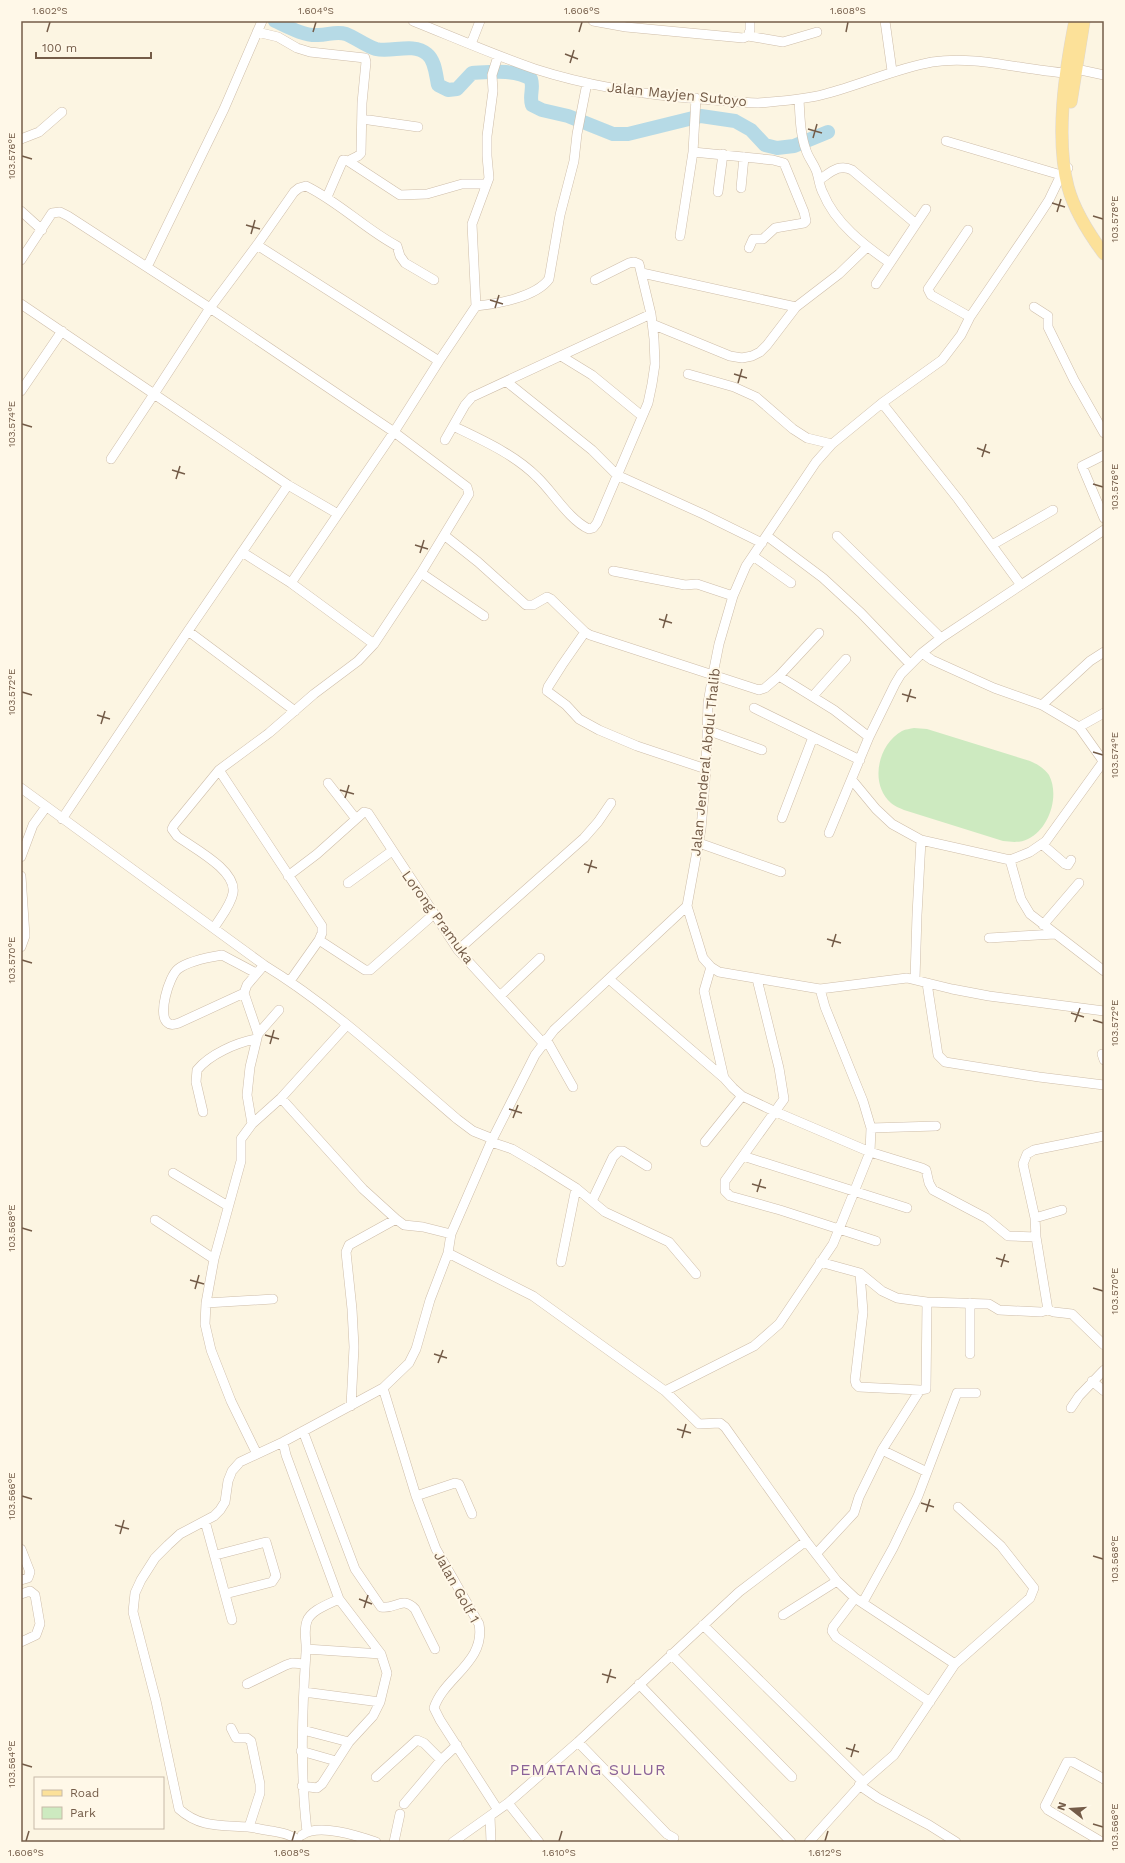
<svg xmlns="http://www.w3.org/2000/svg" width="1125" height="1863" viewBox="0 0 1125 1863" font-family="'Work Sans',sans-serif">
<rect width="100%" height="100%" fill="#fcf5e2"/>
<path fill="#cdeac0" d="M914,728L927,729L1030,761C1037,764 1044,768 1049,775C1060,796 1049,829 1028,839C1020,843 1012,842 1003,841L904,810C900,808 894,806 891,803C869,784 878,744 902,731C906,729 910,729 914,728Z"/>
<g fill="none" stroke-linecap="round" stroke-linejoin="round">
<path stroke="#b6dae6" stroke-width="14" d="M275,21C288,27 304,36 318,35C328,35 336,31 346,34C356,38 366,46 376,49C391,53 413,42 427,54C435,60 436,75 438,85L448,90L457,89L472,73C491,72 514,69 531,79C534,89 529,95 532,105L542,110L568,116L613,134H628L701,116L735,121L751,130L765,145L777,148L794,146L828,132"/>
<defs>
<path id="minor" d="M413,21C453,37 494,55 535,69C588,86 645,95 701,99C720,100 739,103 758,103C780,101 804,100 825,94C861,85 894,69 932,62C976,55 1021,70 1066,73
M593,21L626,27L743,38L748,36L750,30V21
M885,21L892,71
M257,32L278,37L297,48L310,52L365,58L366,62L362,103L361,153L358,156L348,161
M748,36L783,42L817,32
M471,44L480,21
M1076,69L1104,75
M799,99C800,116 800,134 806,150C808,157 813,163 816,170C819,177 819,186 823,193C835,223 864,245 890,263
M362,119L418,127
M21,139L39,132L62,112
M946,141L1061,175
M693,152L773,160L784,163L804,212L806,221L804,223L775,228L763,239H753L749,248
M819,180C830,173 839,163 852,170L916,224
M741,188L744,157
M718,192L723,154
M327,197L343,160L348,161L400,195L427,194L462,184H486
M21,211L42,230
M968,230L928,289L931,295L970,317
M680,236L693,152L696,98
M257,245L439,361
M21,260L52,213L60,212L68,216L210,308L154,394L21,304
M147,267L224,109L262,21
M642,273L796,307
M876,284L926,209
M476,306C497,304 536,297 549,279L560,215L574,161L577,134L587,83
M1034,307L1048,316V327L1074,380L1104,433
M652,324L730,356L742,358L752,356L760,352L767,345L796,307L839,274L867,247
M561,356L592,375L642,416
M688,374L734,387L756,397L793,429L807,438L832,444
M507,382L592,450L617,475L703,514L762,543
M21,391L62,331
M882,403L958,499L1021,585
M453,426C482,440 514,454 537,477C553,492 569,520 589,529L593,528L597,523L648,403L652,384L655,364L654,339L651,314L639,264L634,262L629,263L595,280
M445,440L465,405L472,397L651,314
M1104,455L1082,466L1104,518
M288,485L338,514
M444,535L478,562L526,605H533L547,597L551,599L585,632L590,635L759,690L765,688L779,676L834,710L869,737
M767,536L823,578L861,613L910,664
M837,536L941,638
M992,545L1053,510
M242,552L291,583L374,644
M753,556L791,583
M613,571L685,585L697,584L733,596
M421,573L484,616
M291,583L394,432L439,361L476,306L472,224L489,178L487,156V136L493,91L492,75L498,56
M188,631L295,711
M585,632L562,665L548,687L547,691L566,705L579,719L599,730L637,746L706,769
M779,676L819,633
M813,696L846,659
M1042,705L1090,661L1104,652
M754,708L860,760
M1079,727L1104,713
M707,730L762,750
M219,770L322,926V933L319,940L290,981
M852,780L876,809L892,824L921,840L1010,860L1030,852L1046,841L1103,762L1101,758L1079,727L1042,705L994,688L932,660L922,653L941,638L1104,530
M328,783L356,819
M21,788L264,965C333,1007 395,1066 457,1119L473,1131L493,1139
M782,818L813,737
M62,819L188,631L288,485L154,394L111,459
M829,833L869,737L895,684L901,674L922,653
M699,843L781,872
M1043,845L1065,864L1068,865L1071,860
M21,857L33,825L46,807
M1010,860L1021,899L1030,914L1104,971
M21,876L24,921H21
M288,876L317,854L364,812L368,813L458,950L543,1043
M348,883L392,851
M687,906L703,958L711,967L719,972L820,989L907,978L952,989L989,996L1104,1011
M1043,925L1079,883
M214,928C220,918 231,905 233,893C237,870 193,848 177,836L172,829L174,825L219,770L269,733L314,694L358,661L374,644L421,573L469,494L467,487L394,432L210,308L257,245L294,192L299,188L306,186C339,202 365,229 397,246L400,256L405,263L434,280
M989,938L1055,934
M319,940L365,970H370L434,914
M21,947L25,936L24,921
M458,950L584,838L598,822L611,803
M711,967L704,991L724,1078L733,1088L742,1096L776,1112L870,1152L922,1168L926,1170L929,1183L933,1190L986,1218L1008,1236L1036,1237
M609,979L724,1078
M757,979L779,1068L784,1099L725,1181V1191L730,1196L780,1210L876,1241
M915,979L917,915L921,840
M927,983L938,1055L945,1062L1039,1077L1104,1085
M244,993L179,1023C176,1024 171,1026 168,1023C157,1016 169,976 178,969C188,961 210,957 222,955L256,973
M500,996L540,958
M258,1034L279,1010
M546,1039L573,1087
M1102,1054L1104,1060
M281,1098L363,1189L396,1219L404,1225L423,1227L451,1234
M203,1112L196,1082L197,1070C210,1054 236,1043 256,1039
M252,1124L281,1098L347,1025
M871,1128L936,1126
M1104,1136L1034,1150L1027,1154L1023,1164L1035,1218L1036,1237L1048,1310L1054,1312L1072,1314L1104,1345
M491,1142L512,1149L536,1163L576,1188L605,1212L669,1242L696,1274
M705,1142L742,1096
M743,1156L907,1208
M173,1173L228,1206
M592,1201L613,1157L619,1151H623L647,1166
M1035,1218L1062,1210
M155,1220L214,1259
M448,1253L533,1296L665,1391L699,1424L720,1423L725,1427L806,1541L837,1581L855,1598L955,1664L1030,1598L1034,1588L1001,1546L958,1507
M561,1262L576,1188
M820,1262L860,1273L882,1291L897,1298L927,1302L989,1304L999,1310L1041,1312L1048,1310
M860,1273L863,1312L855,1380L856,1384L859,1387L920,1390L926,1389L927,1302
M206,1303L273,1299
M970,1354V1303
M1092,1381L1104,1391
M383,1388L416,1496L436,1549L479,1624C486,1662 444,1677 434,1708L440,1720L498,1810
M665,1391L754,1346L779,1324L833,1244L854,1192L870,1152L871,1128L863,1101L825,1007L820,989
M351,1406L354,1347L352,1309L346,1252L349,1245L396,1219
M1071,1408L1079,1396L1104,1370
M303,1431L355,1569L381,1607C396,1610 402,1595 415,1609L435,1649
M283,1442L286,1455L339,1599L381,1654L387,1673L380,1702L373,1716L349,1742L322,1784L317,1788L302,1786
M882,1450L927,1472
M257,1454L231,1401L211,1350L205,1324L206,1303L214,1259L241,1161V1139L252,1124L247,1095L250,1067L258,1034L244,993L247,985L264,965
M416,1496L455,1483L459,1484L472,1514
M205,1521L232,1620
M21,1549L30,1572L28,1578L21,1580
M816,1554L854,1513L859,1497L882,1450L920,1390
M216,1555L266,1542L276,1576L272,1582L225,1594
M21,1594L30,1591L35,1595L40,1624L36,1635L21,1642
M855,1598L833,1627L832,1631L836,1637L930,1702
M863,1602L893,1548L918,1496L957,1393H976
M783,1615L837,1581
M703,1625L863,1782
M306,1649L381,1654
M671,1654L792,1777
M247,1684L286,1665L292,1663L305,1664
M639,1684L791,1842
M304,1692L380,1702
M231,1728L236,1738H247L251,1741L260,1784V1793L249,1827
M303,1730L349,1742
M578,1742L667,1834L674,1838
M301,1751L336,1761
M376,1777L417,1740L424,1743L441,1760
M859,1785L878,1798L929,1825L956,1842
M508,1803L539,1842
M404,1804L441,1760L457,1745
M490,1816L491,1842
M307,1832C300,1772 302,1712 306,1652C307,1642 303,1631 307,1621C311,1610 329,1604 339,1599
M302,1835C319,1823 358,1836 376,1842
M298,1840C290,1834 282,1833 272,1831C264,1830 256,1828 248,1827C221,1825 200,1828 179,1809L156,1701L133,1612L135,1593L141,1580L155,1558L168,1545L180,1534L214,1516L220,1510L225,1502L228,1481L232,1471L240,1462L283,1442L383,1388L409,1363L416,1349L430,1300L448,1253L451,1234L491,1142L535,1055L554,1030L687,906L701,829L706,769L708,703L713,674L719,644L733,596L746,566L816,462L832,444L882,403L942,360L961,335L970,317L1036,220L1049,200L1061,175L1068,168
M394,1842L400,1814
M453,1842L508,1803L578,1742L739,1592L806,1541
M809,1842L863,1782L894,1755L955,1664
M1102,1842L1048,1810L1045,1806L1067,1762H1073L1104,1779"/>
<path id="major" d="M1075,21C1065,71 1055,137 1068,187C1074,210 1090,235 1104,254
M1071,102L1084,21"/>
</defs>
<use href="#minor" stroke="#cebda9" stroke-width="10"/>
<use href="#major" stroke="#ded8d3" stroke-width="13"/>
<use href="#minor" stroke="#fff" stroke-width="9"/>
<use href="#major" stroke="#fce199" stroke-width="12"/>
</g>
<path fill="none" stroke="#745c48" stroke-width="1.5" d="M47,32L50,22M313,32L316,22M579,32L582,22M846,32L848,22M565,54L578,59M570,63L574,50M808,129L822,133M813,138L817,124M22,156L32,159M1052,203L1065,207M1057,212L1061,199M1093,216L1103,219M246,225L260,229M251,234L255,220M490,300L503,304M495,308L499,295M734,374L747,378M738,383L742,369M22,424L32,427M977,448L990,453M982,457L986,444M172,470L185,474M176,479L180,466M1093,484L1103,487M415,545L428,549M420,553L424,540M659,619L672,623M663,628L667,614M22,692L32,695M902,694L916,698M907,702L911,689M97,715L110,719M101,724L105,711M1093,752L1103,755M340,790L354,794M345,798L349,785M584,864L597,868M588,873L592,860M827,939L841,943M832,947L836,934M22,960L32,963M1071,1013L1084,1017M1093,1020L1103,1023M1075,1022L1080,1008M265,1035L279,1039M270,1044L274,1030M509,1109L522,1113M513,1118L518,1105M752,1184L766,1188M757,1192L761,1179M22,1228L32,1231M996,1258L1009,1262M1001,1267L1005,1254M190,1280L204,1284M1093,1288L1103,1291M195,1289L199,1275M434,1354L447,1358M438,1363L443,1350M677,1429L691,1433M682,1438L686,1424M22,1496L32,1499M921,1503L934,1507M926,1512L930,1499M115,1525L129,1529M120,1534L124,1520M1093,1556L1103,1559M359,1599L372,1604M364,1608L368,1595M602,1674L616,1678M607,1683L611,1669M846,1748L859,1752M851,1757L855,1744M22,1764L32,1767M1093,1824L1103,1827M26,1841L29,1831M292,1841L295,1831M559,1841L562,1831M825,1841L828,1831"/>
<g text-anchor="middle" dominant-baseline="central" stroke-width="4" stroke-linejoin="round" paint-order="stroke">
<g font-size="14" fill="#745c48" stroke="#fff8e8">
<text transform="translate(677 94) rotate(6)">Jalan Mayjen Sutoyo</text>
<text transform="translate(705 762) rotate(-84)">Jalan Jenderal Abdul Thalib</text>
<text transform="translate(438 917) rotate(54)">Lorong Pramuka</text>
<text transform="translate(457 1587) rotate(61)">Jalan Golf 1</text>
</g>
<g font-size="16" letter-spacing="1" fill="#8b6398" stroke="#fff8e8">
<text x="588" y="1769">PEMATANG SULUR</text>
</g>
</g>
<rect width="1125" height="1863" fill="none" stroke="#fff8e8" stroke-width="44"/>
<rect x="34" y="1777" width="130" height="52" fill="#fff8e8" stroke="#c7baa8"/>
<rect x="42" y="1790" width="20" height="6" fill="#fce199" stroke="#c7baa8"/>
<text x="70" y="1797" font-size="12" fill="#745c48">Road</text>
<rect x="42" y="1807" width="20" height="12" fill="#cdeac0" stroke="#c7baa8"/>
<text x="70" y="1817" font-size="12" fill="#745c48">Park</text>
<g transform="translate(1071 1809) rotate(287)" stroke="#fff8e8" stroke-width="3" paint-order="stroke">
<path d="M0-3L7 15L0 10L-7 15Z" fill="#745c48"/>
<text y="-6" font-size="11" font-weight="bold" text-anchor="middle" fill="#745c48">N</text>
</g>
<path d="M36 52v6h115v-6" fill="none" stroke="#745c48" stroke-width="2"/>
<text x="42" y="52" font-size="12" fill="#745c48" stroke="#fff8e8" stroke-width="3" paint-order="stroke">100 m</text>
<rect x="22" y="22" width="1081" height="1819" fill="none" stroke="#745c48" stroke-width="1.5"/>
<g font-size="10" text-anchor="middle" fill="#745c48">
<text x="50" y="14">1.602°S</text>
<text x="316" y="14">1.604°S</text>
<text x="582" y="14">1.606°S</text>
<text x="848" y="14">1.608°S</text>
<text transform="translate(11 156) rotate(-90)" y="4">103.576°E</text>
<text transform="translate(1114 219) rotate(-90)" y="4">103.578°E</text>
<text transform="translate(11 424) rotate(-90)" y="4">103.574°E</text>
<text transform="translate(1114 487) rotate(-90)" y="4">103.576°E</text>
<text transform="translate(11 692) rotate(-90)" y="4">103.572°E</text>
<text transform="translate(1114 755) rotate(-90)" y="4">103.574°E</text>
<text transform="translate(11 960) rotate(-90)" y="4">103.570°E</text>
<text transform="translate(1114 1023) rotate(-90)" y="4">103.572°E</text>
<text transform="translate(11 1228) rotate(-90)" y="4">103.568°E</text>
<text transform="translate(1114 1291) rotate(-90)" y="4">103.570°E</text>
<text transform="translate(11 1496) rotate(-90)" y="4">103.566°E</text>
<text transform="translate(1114 1559) rotate(-90)" y="4">103.568°E</text>
<text transform="translate(11 1764) rotate(-90)" y="4">103.564°E</text>
<text transform="translate(1114 1827) rotate(-90)" y="4">103.566°E</text>
<text x="26" y="1856">1.606°S</text>
<text x="292" y="1856">1.608°S</text>
<text x="559" y="1856">1.610°S</text>
<text x="825" y="1856">1.612°S</text>
</g>
</svg>
